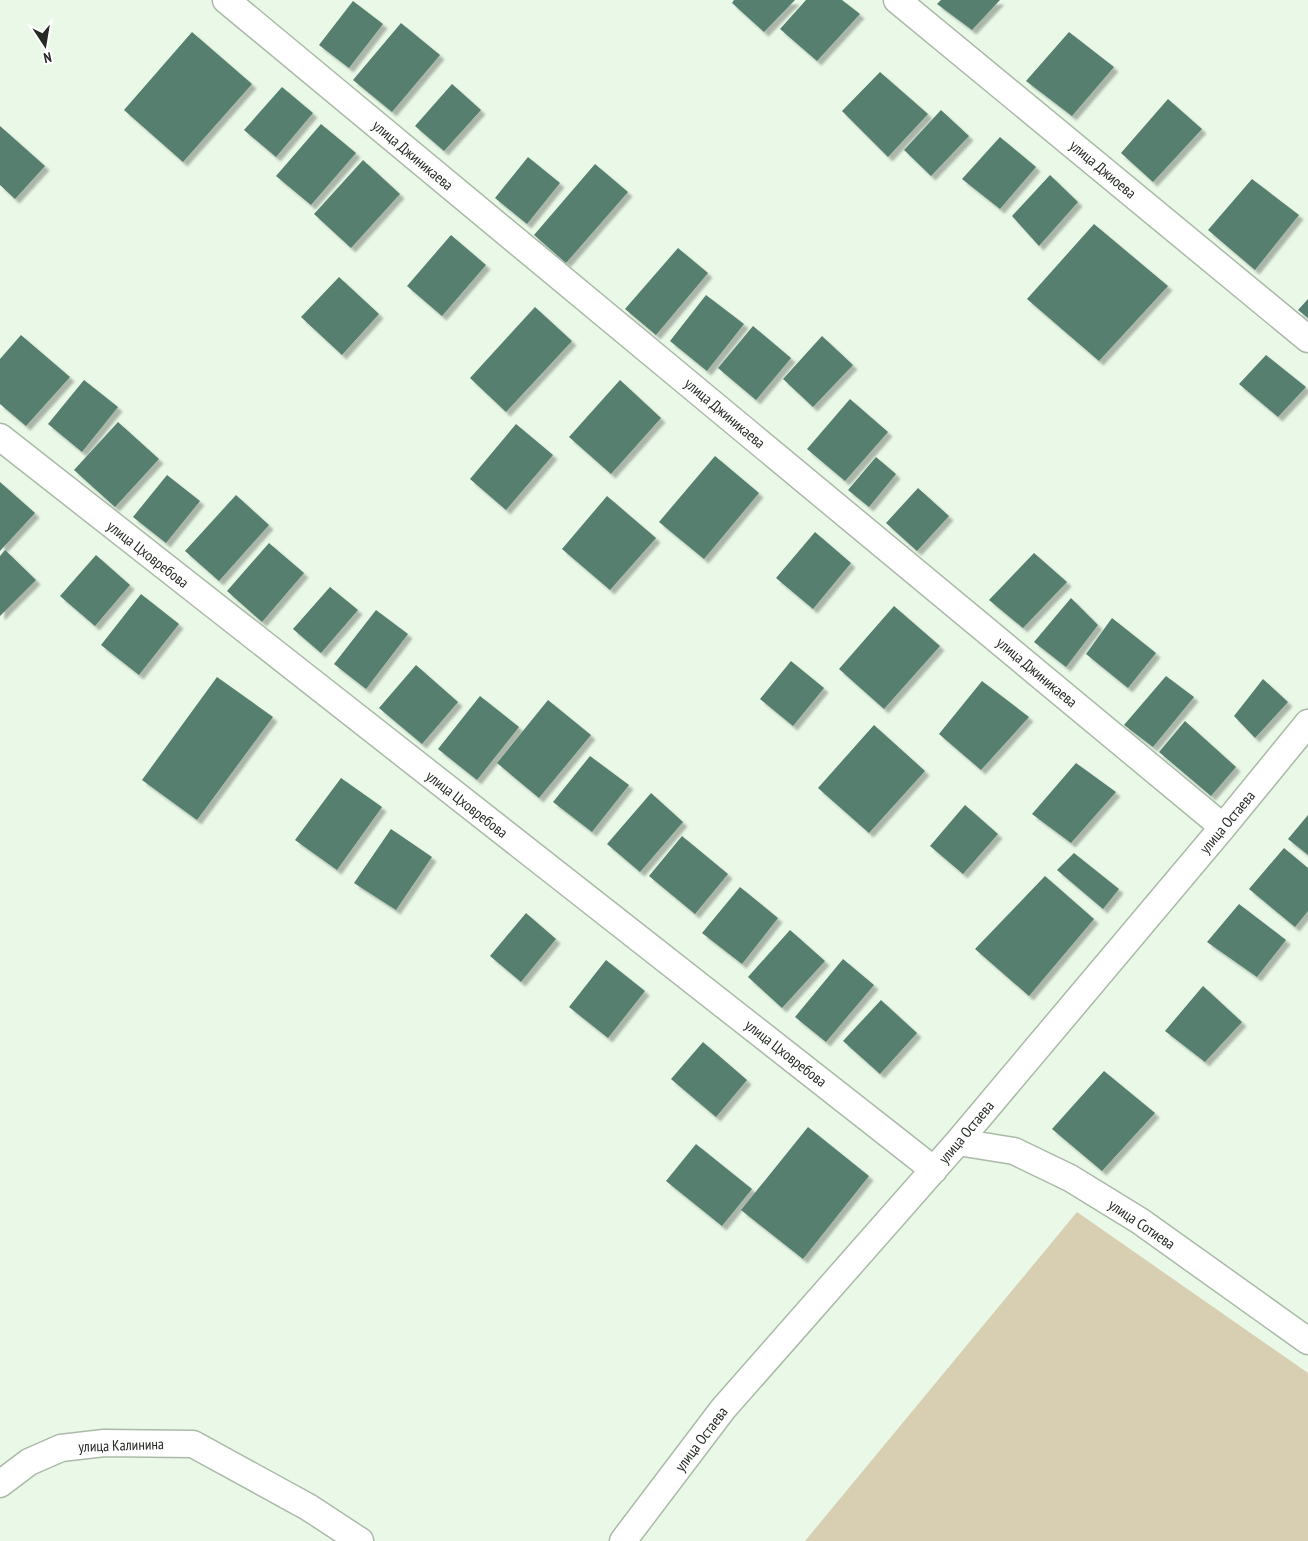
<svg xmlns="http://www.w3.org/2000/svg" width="1308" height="1541" viewBox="0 0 1308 1541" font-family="'PT Sans Narrow',sans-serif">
<defs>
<filter id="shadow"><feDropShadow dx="4.5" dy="4.5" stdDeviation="1" flood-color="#0004"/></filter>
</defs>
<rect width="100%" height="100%" fill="#e9f8e7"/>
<path fill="#d8cfb2" d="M1077,1212L1308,1373V1541H805Z"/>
<path fill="#577f6f" filter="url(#shadow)" d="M734,0H795L764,32L732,3Z
M806,0H842L860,14L817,61L780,29Z
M941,0H1000L972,30L937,4Z
M353,1L383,24L349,68L319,45Z
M401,23L440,55L392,112L353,80Z
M192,32L252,84L183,162L124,110Z
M1069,32L1114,67L1072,116L1026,81Z
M880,72L928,114L888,157L842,111Z
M452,84L481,110L444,151L415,126Z
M282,87L313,113L276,157L244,130Z
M1168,99L1202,129L1153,182L1121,153Z
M941,110L969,136L931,176L904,150Z
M321,124L356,153L311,205L276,176Z
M0,126L45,166L15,199L0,185Z
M1000,137L1036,167L1000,209L962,179Z
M528,157L560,183L527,224L495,198Z
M363,160L400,194L351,248L314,214Z
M595,164L628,192L566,263L534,235Z
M1050,175L1078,202L1039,246L1012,216Z
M1252,179L1299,215L1255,270L1208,230Z
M1094,224L1168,286L1099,361L1027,299Z
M451,235L486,265L442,316L407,286Z
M678,248L708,273L656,335L625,309Z
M339,277L379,314L342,355L301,317Z
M706,295L744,324L707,371L670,341Z
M1308,299V318L1298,310Z
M535,307L572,341L506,412L470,378Z
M753,326L791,358L756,400L718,368Z
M21,335L70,377L26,426L0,404V359Z
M822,336L853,365L813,407L783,379Z
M1266,355L1306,387L1278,417L1239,384Z
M84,380L118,407L82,452L48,424Z
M620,380L661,418L611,474L569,437Z
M850,399L888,432L845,481L807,449Z
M118,422L159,459L115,507L74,470Z
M516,424L553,455L506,510L470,479Z
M715,456L759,493L704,559L659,522Z
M876,457L896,474L869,507L848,490Z
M167,475L200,501L166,543L133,517Z
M0,482L35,513L0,551Z
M918,488L949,516L917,551L886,523Z
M236,495L269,525L219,581L185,551Z
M607,496L656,538L610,590L562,549Z
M815,532L851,563L813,609L776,578Z
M269,543L304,573L262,622L227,591Z
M5,550L36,580L0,616V556Z
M1034,553L1067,582L1023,628L989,600Z
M96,555L130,585L95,626L60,596Z
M330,587L358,610L321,653L293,629Z
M141,594L179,624L139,675L101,645Z
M1071,598L1098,625L1066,667L1034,642Z
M894,606L940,646L884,709L839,669Z
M376,610L408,634L366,689L334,664Z
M1112,618L1156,653L1128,688L1086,654Z
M791,661L824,688L793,726L760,699Z
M416,665L458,702L422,744L379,708Z
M1166,676L1194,697L1153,747L1124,725Z
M217,677L273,717L197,820L142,780Z
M1263,679L1288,702L1255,738L1234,716Z
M982,681L1029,717L981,770L939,734Z
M480,696L519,727L477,780L438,749Z
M548,700L591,735L539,798L497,763Z
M1185,721L1236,767L1211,796L1159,752Z
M874,725L925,771L869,833L818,788Z
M590,756L629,785L592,832L553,802Z
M1076,763L1116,792L1071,843L1032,814Z
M341,778L382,807L337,870L295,840Z
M651,793L683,822L640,872L607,844Z
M965,805L998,834L963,874L930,846Z
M1308,815V855L1288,839Z
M391,829L432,857L396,910L354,883Z
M682,836L728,874L695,914L649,876Z
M1284,848L1308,868V911L1295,927L1249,889Z
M1074,853L1119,889L1103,909L1057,870Z
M1045,876L1094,919L1029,996L975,949Z
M740,887L778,918L742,964L702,933Z
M1239,904L1286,940L1257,977L1207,942Z
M526,913L556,939L521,982L490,956Z
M790,930L825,961L782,1008L748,977Z
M843,959L874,985L826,1042L795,1017Z
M606,960L645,991L608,1038L569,1007Z
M1203,986L1242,1022L1205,1062L1165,1031Z
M881,1000L917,1033L880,1074L843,1041Z
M703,1042L747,1080L716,1117L671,1079Z
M1104,1071L1155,1113L1102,1171L1052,1129Z
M808,1127L869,1176L803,1259L741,1210Z
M696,1144L752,1189L722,1226L666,1181Z"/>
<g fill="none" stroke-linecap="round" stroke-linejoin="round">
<defs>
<path id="minor" d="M226,0L1223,827
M897,0L1308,339
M0,437L934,1170
M958,1142L1014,1151L1070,1178L1140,1221L1308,1341
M0,1484L29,1462L61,1448L104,1443L193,1444L308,1507L360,1541
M623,1541L723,1409L958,1142L1223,827L1308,723"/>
</defs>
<use href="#minor" stroke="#abb9a9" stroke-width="29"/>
<use href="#minor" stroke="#fff" stroke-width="26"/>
</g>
<g text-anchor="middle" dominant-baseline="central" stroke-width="4" stroke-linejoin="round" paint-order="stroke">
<g font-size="15" fill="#252a24" stroke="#fff">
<text transform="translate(413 155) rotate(40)">улица Джиникаева</text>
<text transform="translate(1103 169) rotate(40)">улица Джиоева</text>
<text transform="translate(725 413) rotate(40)">улица Джиникаева</text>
<text transform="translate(148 554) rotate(38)">улица Цховребова</text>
<text transform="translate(1037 672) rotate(40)">улица Джиникаева</text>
<text transform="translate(467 804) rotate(38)">улица Цховребова</text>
<text transform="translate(1227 822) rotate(-50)">улица Остаева</text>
<text transform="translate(786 1053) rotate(38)">улица Цховребова</text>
<text transform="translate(966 1132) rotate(-50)">улица Остаева</text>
<text transform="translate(1142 1224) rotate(34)">улица Сотиева</text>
<text transform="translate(701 1439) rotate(-53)">улица Остаева</text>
<text transform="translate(121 1445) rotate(-2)">улица Калинина</text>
</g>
</g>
<g transform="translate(45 45) rotate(168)" stroke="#ffffff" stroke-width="4" paint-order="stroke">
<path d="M0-4L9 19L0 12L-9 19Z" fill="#252a24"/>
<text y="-8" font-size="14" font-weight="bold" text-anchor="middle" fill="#252a24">N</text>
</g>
</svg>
